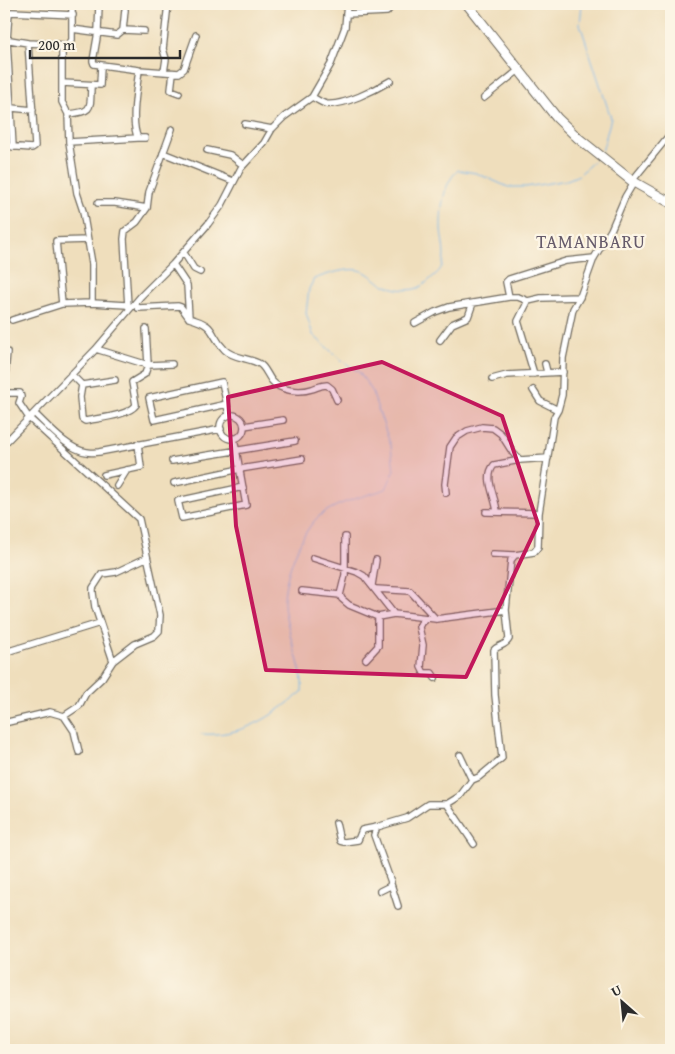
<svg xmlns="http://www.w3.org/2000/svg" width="675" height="1054" viewBox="0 0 675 1054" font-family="'Gentium Book Plus',serif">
<rect width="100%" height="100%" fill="#fcf5e5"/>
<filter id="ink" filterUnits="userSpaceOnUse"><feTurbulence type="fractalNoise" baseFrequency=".02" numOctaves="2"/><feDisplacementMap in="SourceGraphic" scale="10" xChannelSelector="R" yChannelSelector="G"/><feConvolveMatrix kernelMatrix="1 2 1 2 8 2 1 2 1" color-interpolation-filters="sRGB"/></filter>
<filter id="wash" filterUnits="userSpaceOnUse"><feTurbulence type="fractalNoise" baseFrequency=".0096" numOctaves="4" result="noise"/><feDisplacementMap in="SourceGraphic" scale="20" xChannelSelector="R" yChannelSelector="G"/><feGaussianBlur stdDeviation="1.12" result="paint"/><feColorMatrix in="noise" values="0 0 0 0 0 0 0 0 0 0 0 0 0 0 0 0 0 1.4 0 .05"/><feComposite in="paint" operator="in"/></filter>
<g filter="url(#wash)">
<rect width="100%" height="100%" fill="#efdebc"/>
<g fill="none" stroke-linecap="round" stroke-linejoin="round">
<path stroke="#7bb8ed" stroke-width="1" d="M582,4L580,24L611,118L602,152
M201,734C243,737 271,717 302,692C304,670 293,651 289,629C287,621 284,612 284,603C283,579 302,527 322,514C341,501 365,496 386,489L394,471L391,446L371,389L359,372L341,360L313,335L306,313L309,289L314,279C325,275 350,266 362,271C369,273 375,280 381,283C392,289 407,292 418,288C425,285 431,278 436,274C450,263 441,241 441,227C441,207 443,184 458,170L476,173L508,187H526L567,180L579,175L597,158"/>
</g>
</g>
<g filter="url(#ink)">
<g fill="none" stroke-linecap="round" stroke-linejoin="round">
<defs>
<path id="minor" d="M99,4L98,32L93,61L94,64L139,70L179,73L184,69L196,35
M346,14L387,12L392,5L398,4
M72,29L117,35L123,30L144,31
M123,30L125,10
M4,39L28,43L68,45L72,40V4
M62,45V102L68,114L69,142L138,138
M139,70C137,88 130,123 138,138H145
M164,72L166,59L163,49L168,4
M173,73L171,90L179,93
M62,83L100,85L101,66
M312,97C316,99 322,103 326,104C344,106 375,90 390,81
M484,98L520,69
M12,108L33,110
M68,114C94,112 90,108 91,85
M245,124L272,129
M69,142L77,193L83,211L92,264V303
M4,146L32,148L35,146L28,43
M13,147L7,40L9,13L12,12L73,15
M207,150L230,155L243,165
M163,153L233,181
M632,181L671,133
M98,203H115L147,208L149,192L172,129
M184,253L194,269L200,272
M173,264L187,285L189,318
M509,297L506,282L509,279L566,261L594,258
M528,301L518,321L534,374
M62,304L56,241L88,240
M135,304L138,308L178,306L181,307L189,318C218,326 208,333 225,350C233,358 248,358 258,363C265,366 267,375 272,381C280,391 300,393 312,389C318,387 321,385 327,385L332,389L337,400
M128,306L124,239L125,231L137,222L147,208
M12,320L62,304L92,303L127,305
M415,323L435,312L449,307L509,297H518L528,301L541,298L580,297
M440,340L452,324L468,317L473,303
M96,349L148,365L172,364
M545,364L547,372
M71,374L82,385L80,397L82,419L85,421C98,418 128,416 136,405L132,382L145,374L148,365L146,329
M492,379L507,375L563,372
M82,385L115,380
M4,387L7,352
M4,389L7,393H20L21,397L19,403L29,418L139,519L160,615L159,631L154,636L135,644L113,661L102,678L86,693L79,706L64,716L50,712L4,723
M533,390L540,401L558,410
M227,404L154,420L149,398L222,382L229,415
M34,413C47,425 68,450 87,452C91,453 96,452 99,452L221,429
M220 427a12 12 0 1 1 24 0a12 12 0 1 1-24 0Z
M244,426L283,420
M234,438L246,505L182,518L178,501L243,487
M4,444L96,349L141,296L173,264L208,224L222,205L241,168L264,143L272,129L284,117L312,97L331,64L345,27L347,4
M172,461L295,441
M104,475L141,467L138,444
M174,483L240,469L302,459
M117,486L127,470
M446,493L445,484L450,447L456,438L467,431L482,427L493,428L501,434L513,453L520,460
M486,512L539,513
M497,512C496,497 483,478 494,465L520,460L548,458
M345,537V575L340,595L342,599L349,605L378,617L394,614L436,619L506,610
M493,554L515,555
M313,558L357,572L364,576L394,614
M372,585L376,560
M376,589L410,591L436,619
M302,591L340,595
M427,618L421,623L419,627L423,645L421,667L424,673H432L435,678
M9,651L100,623
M366,659L378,646V617
M113,661L95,607L93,593V588L102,574L116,572L146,558
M64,716L74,731L79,752
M460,755L472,780
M447,804L474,844
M336,823L340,841L344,842L358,840L362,830L377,827
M391,884L398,906
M380,891L390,886L391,882L374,835L377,827L407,818L428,804H447L460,796L472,780L479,777L502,758L495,695L494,650C498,645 506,646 509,639L506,610L511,560L515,555L534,552L538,547L539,513L554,417L558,410L562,395L563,358L573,309L580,297L594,258L611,230L625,197L634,182"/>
<path id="trunk" d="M467,4L557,118L578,138L632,181L671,203"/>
</defs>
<use href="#minor" stroke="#706a5e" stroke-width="8"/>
<use href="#trunk" stroke="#706a5e" stroke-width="11"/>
<use href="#minor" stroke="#fff" stroke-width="5.5"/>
<use href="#trunk" stroke="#fff" stroke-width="9"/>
</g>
</g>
<path fill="#c2185b" fill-opacity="0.2" stroke="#c2185b" stroke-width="4" stroke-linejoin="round" d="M382,362L502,416L538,524L466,677L266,670L236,526L228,397Z"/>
<g text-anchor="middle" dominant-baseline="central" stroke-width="4.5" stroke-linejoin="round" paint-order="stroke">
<g font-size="18" letter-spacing="1" fill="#655a6a" stroke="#fcf5e5">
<text x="591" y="241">TAMANBARU</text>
</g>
</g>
<rect width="675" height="1054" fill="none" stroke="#fcf5e5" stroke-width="20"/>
<g transform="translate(622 1002) rotate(333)" stroke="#fcf5e5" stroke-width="4" paint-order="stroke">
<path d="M0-4L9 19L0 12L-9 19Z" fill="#2b2b2b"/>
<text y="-8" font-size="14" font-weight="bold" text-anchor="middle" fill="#2b2b2b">U</text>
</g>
<path d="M30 50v8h150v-8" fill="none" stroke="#2b2b2b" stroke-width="2.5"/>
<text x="38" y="50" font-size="15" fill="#2b2b2b" stroke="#fcf5e5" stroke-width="4" paint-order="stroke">200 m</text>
</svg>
